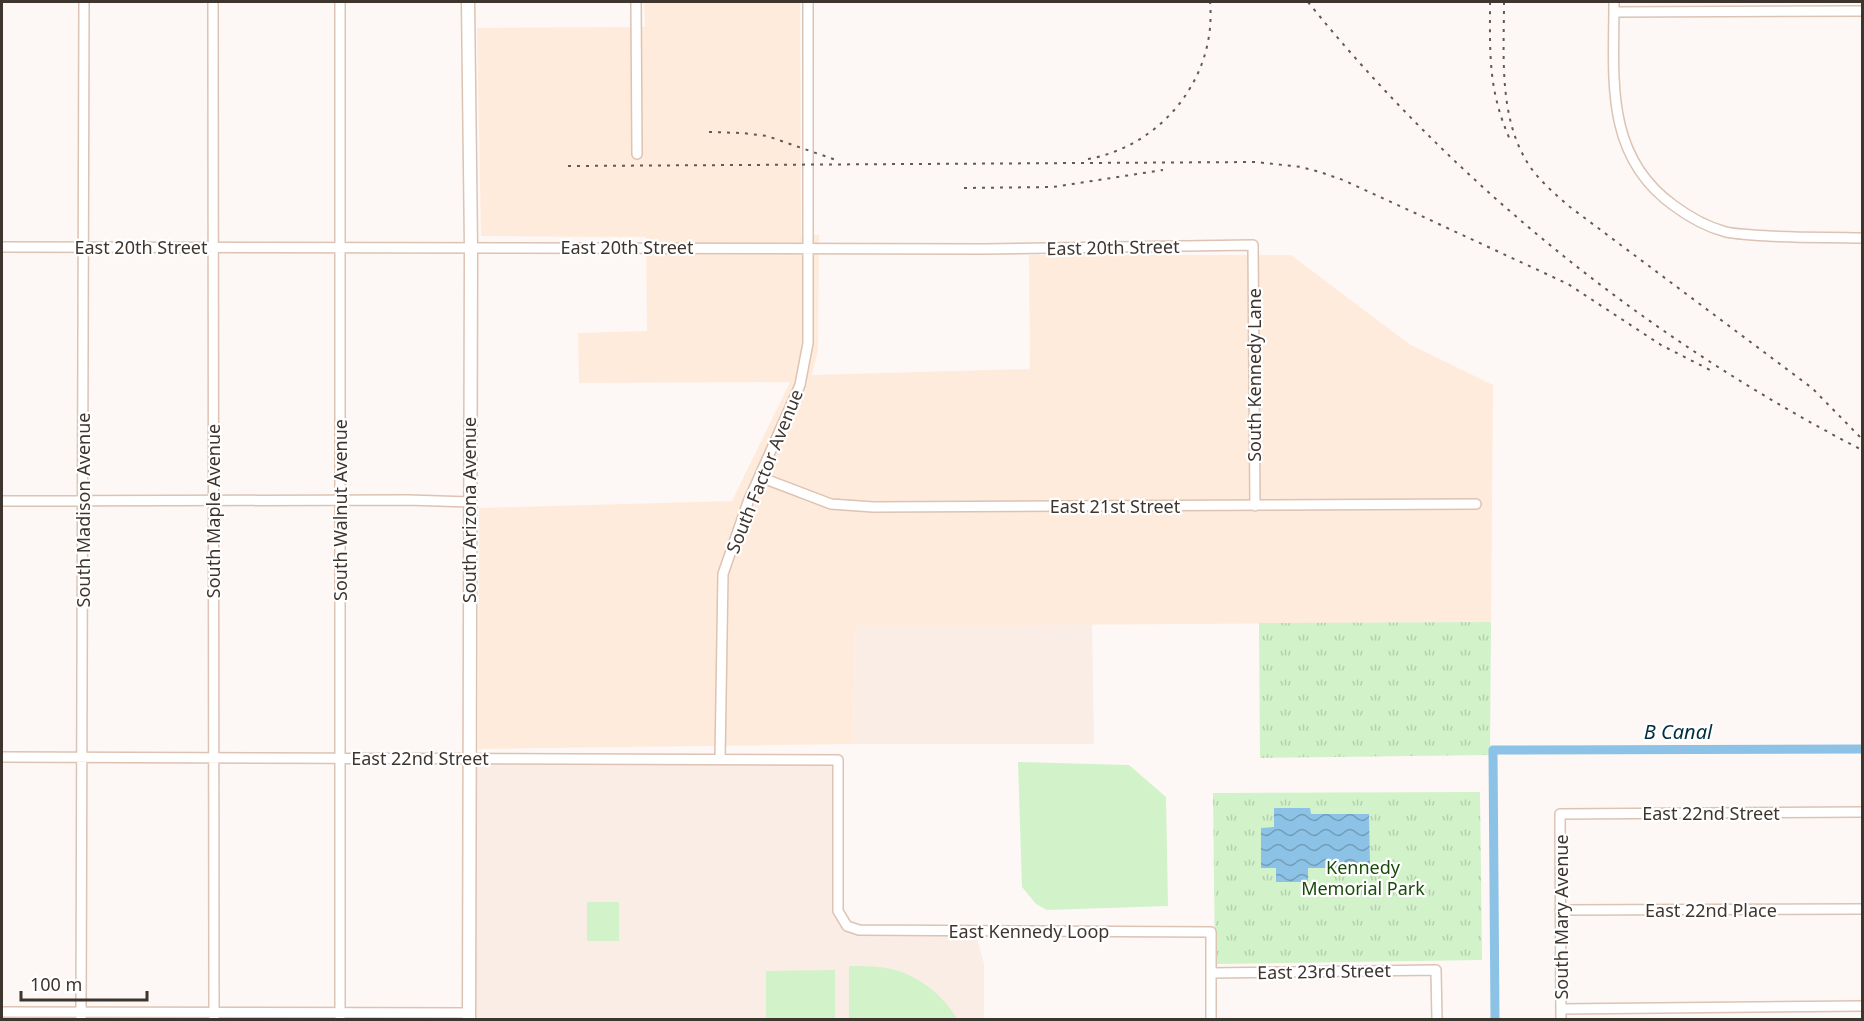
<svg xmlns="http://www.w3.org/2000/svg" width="1864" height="1021" viewBox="0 0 1864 1021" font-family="'Noto Sans',sans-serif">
<defs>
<pattern id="park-tufts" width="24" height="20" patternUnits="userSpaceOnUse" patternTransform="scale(1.5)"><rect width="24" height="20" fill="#d2f2ca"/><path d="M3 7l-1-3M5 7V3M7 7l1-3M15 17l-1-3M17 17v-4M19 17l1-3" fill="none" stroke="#b5d0ae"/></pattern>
<pattern id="water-waves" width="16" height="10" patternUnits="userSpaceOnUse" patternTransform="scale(1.5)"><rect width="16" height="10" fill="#8bc2e5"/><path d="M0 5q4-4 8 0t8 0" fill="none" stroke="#739eba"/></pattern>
</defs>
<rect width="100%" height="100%" fill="#fdf8f5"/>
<path fill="#faede5" d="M1092,624L1094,744H853L855,626Z
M468,758L838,760L839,911L847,926L975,931L984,964V1019H469Z"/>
<path fill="#ffebdc" d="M644,2H800L801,235H819L818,350L812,375L1030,369L1029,255H1291L1409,344L1493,385L1491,622L855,626L853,744L478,749L479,508L732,501L790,382L579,383L578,333L647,331L646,237L481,236L477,28L645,27Z"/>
<path fill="#d2f2ca" d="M1018,762L1129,765L1166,797L1168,906L1047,910L1036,904L1022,887Z
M587,902H619V941H587Z
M849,966C861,966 874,966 886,968C914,972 944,995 957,1019H849Z
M835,970V1019H766V971Z"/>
<path fill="url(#park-tufts)" d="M1491,622L1490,755L1260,758L1259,623Z
M1480,792L1482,960L1215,964L1213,793Z"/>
<path fill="url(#water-waves)" d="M1274,808H1310L1311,814H1369L1370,868H1308V882H1276V868H1261V828L1274,827Z"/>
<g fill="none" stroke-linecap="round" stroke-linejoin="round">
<path stroke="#8bc2e5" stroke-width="9" d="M1495,1020L1493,750L1862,749"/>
<defs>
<path id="minor" d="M213,2L214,1020
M636,2L637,154
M1614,2C1614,78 1604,155 1673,205C1689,217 1707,227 1726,232C1734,234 1744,234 1753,235C1789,238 1826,237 1862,238
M1614,12L1862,11
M2,247L984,249L1253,245L1255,506
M760,477L831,504L873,507L1476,504
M2,501L408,500L470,502
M2,757L838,760V911L847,926L859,930L1211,932V1020
M720,759L723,574L748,502L800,385L808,343V2
M1560,910L1862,909
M1211,973L1436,970L1437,1020
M1561,1009L1862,1006
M2,1012L469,1013
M81,1020L84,2
M340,1020V2
M1561,1020L1560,814L1862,812"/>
<path id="tertiary" d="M468,2L471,248L469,1020"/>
</defs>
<use href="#minor" stroke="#dcc3b3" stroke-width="12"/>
<use href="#tertiary" stroke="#dcc3b3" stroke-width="15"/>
<use href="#minor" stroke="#fff" stroke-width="9"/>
<use href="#tertiary" stroke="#fff" stroke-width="12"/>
<path stroke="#625953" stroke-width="2" stroke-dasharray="3 6" stroke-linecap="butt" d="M1308,2C1458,188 1651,341 1862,450
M1490,2C1490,56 1488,91 1511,142
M1504,2C1504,56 1498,121 1531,168C1542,183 1556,195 1570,207L1812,388L1862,439
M709,132L742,133L767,136L839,161
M1088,159C1162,146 1217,77 1210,2
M568,166L1256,162L1301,167L1320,172L1343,180L1415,213L1568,284L1661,345L1710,370
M964,188L1053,187L1163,170"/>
</g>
<g text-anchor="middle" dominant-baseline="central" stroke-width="4.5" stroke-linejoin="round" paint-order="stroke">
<g font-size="18" fill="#3f352f" stroke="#fff">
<text x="141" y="247">East 20th Street</text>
<text x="627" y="247">East 20th Street</text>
<text transform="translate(1113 247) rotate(-1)">East 20th Street</text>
<text transform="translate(1254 375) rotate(-90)">South Kennedy Lane</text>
<text transform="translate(764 471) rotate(-68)">South Factor Avenue</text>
<text x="1115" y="506">East 21st Street</text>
<text transform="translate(83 510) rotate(-90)">South Madison Avenue</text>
<text transform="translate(340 510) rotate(-90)">South Walnut Avenue</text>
<text transform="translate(469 510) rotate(-90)">South Arizona Avenue</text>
<text transform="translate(213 511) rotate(-90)">South Maple Avenue</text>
<text x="420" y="758">East 22nd Street</text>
<text x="1711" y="813">East 22nd Street</text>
<text x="1711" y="910">East 22nd Place</text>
<text transform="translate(1561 917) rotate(-90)">South Mary Avenue</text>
<text x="1029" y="931">East Kennedy Loop</text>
<text transform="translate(1324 971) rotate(-1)">East 23rd Street</text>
</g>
<g font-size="18" fill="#1a4a0a" stroke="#fff">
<text x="1363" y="867">Kennedy<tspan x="1363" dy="21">Memorial Park</tspan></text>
</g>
<g font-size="20" font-style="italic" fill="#002d44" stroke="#fff">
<text x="1678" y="731">B Canal</text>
</g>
</g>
<rect width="1864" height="1021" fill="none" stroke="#3f352f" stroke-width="6"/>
<path d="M21 991v9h126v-9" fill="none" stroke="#3f352f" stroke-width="3"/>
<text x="30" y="991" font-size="18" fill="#3f352f" stroke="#ffffff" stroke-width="4.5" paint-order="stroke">100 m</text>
</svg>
